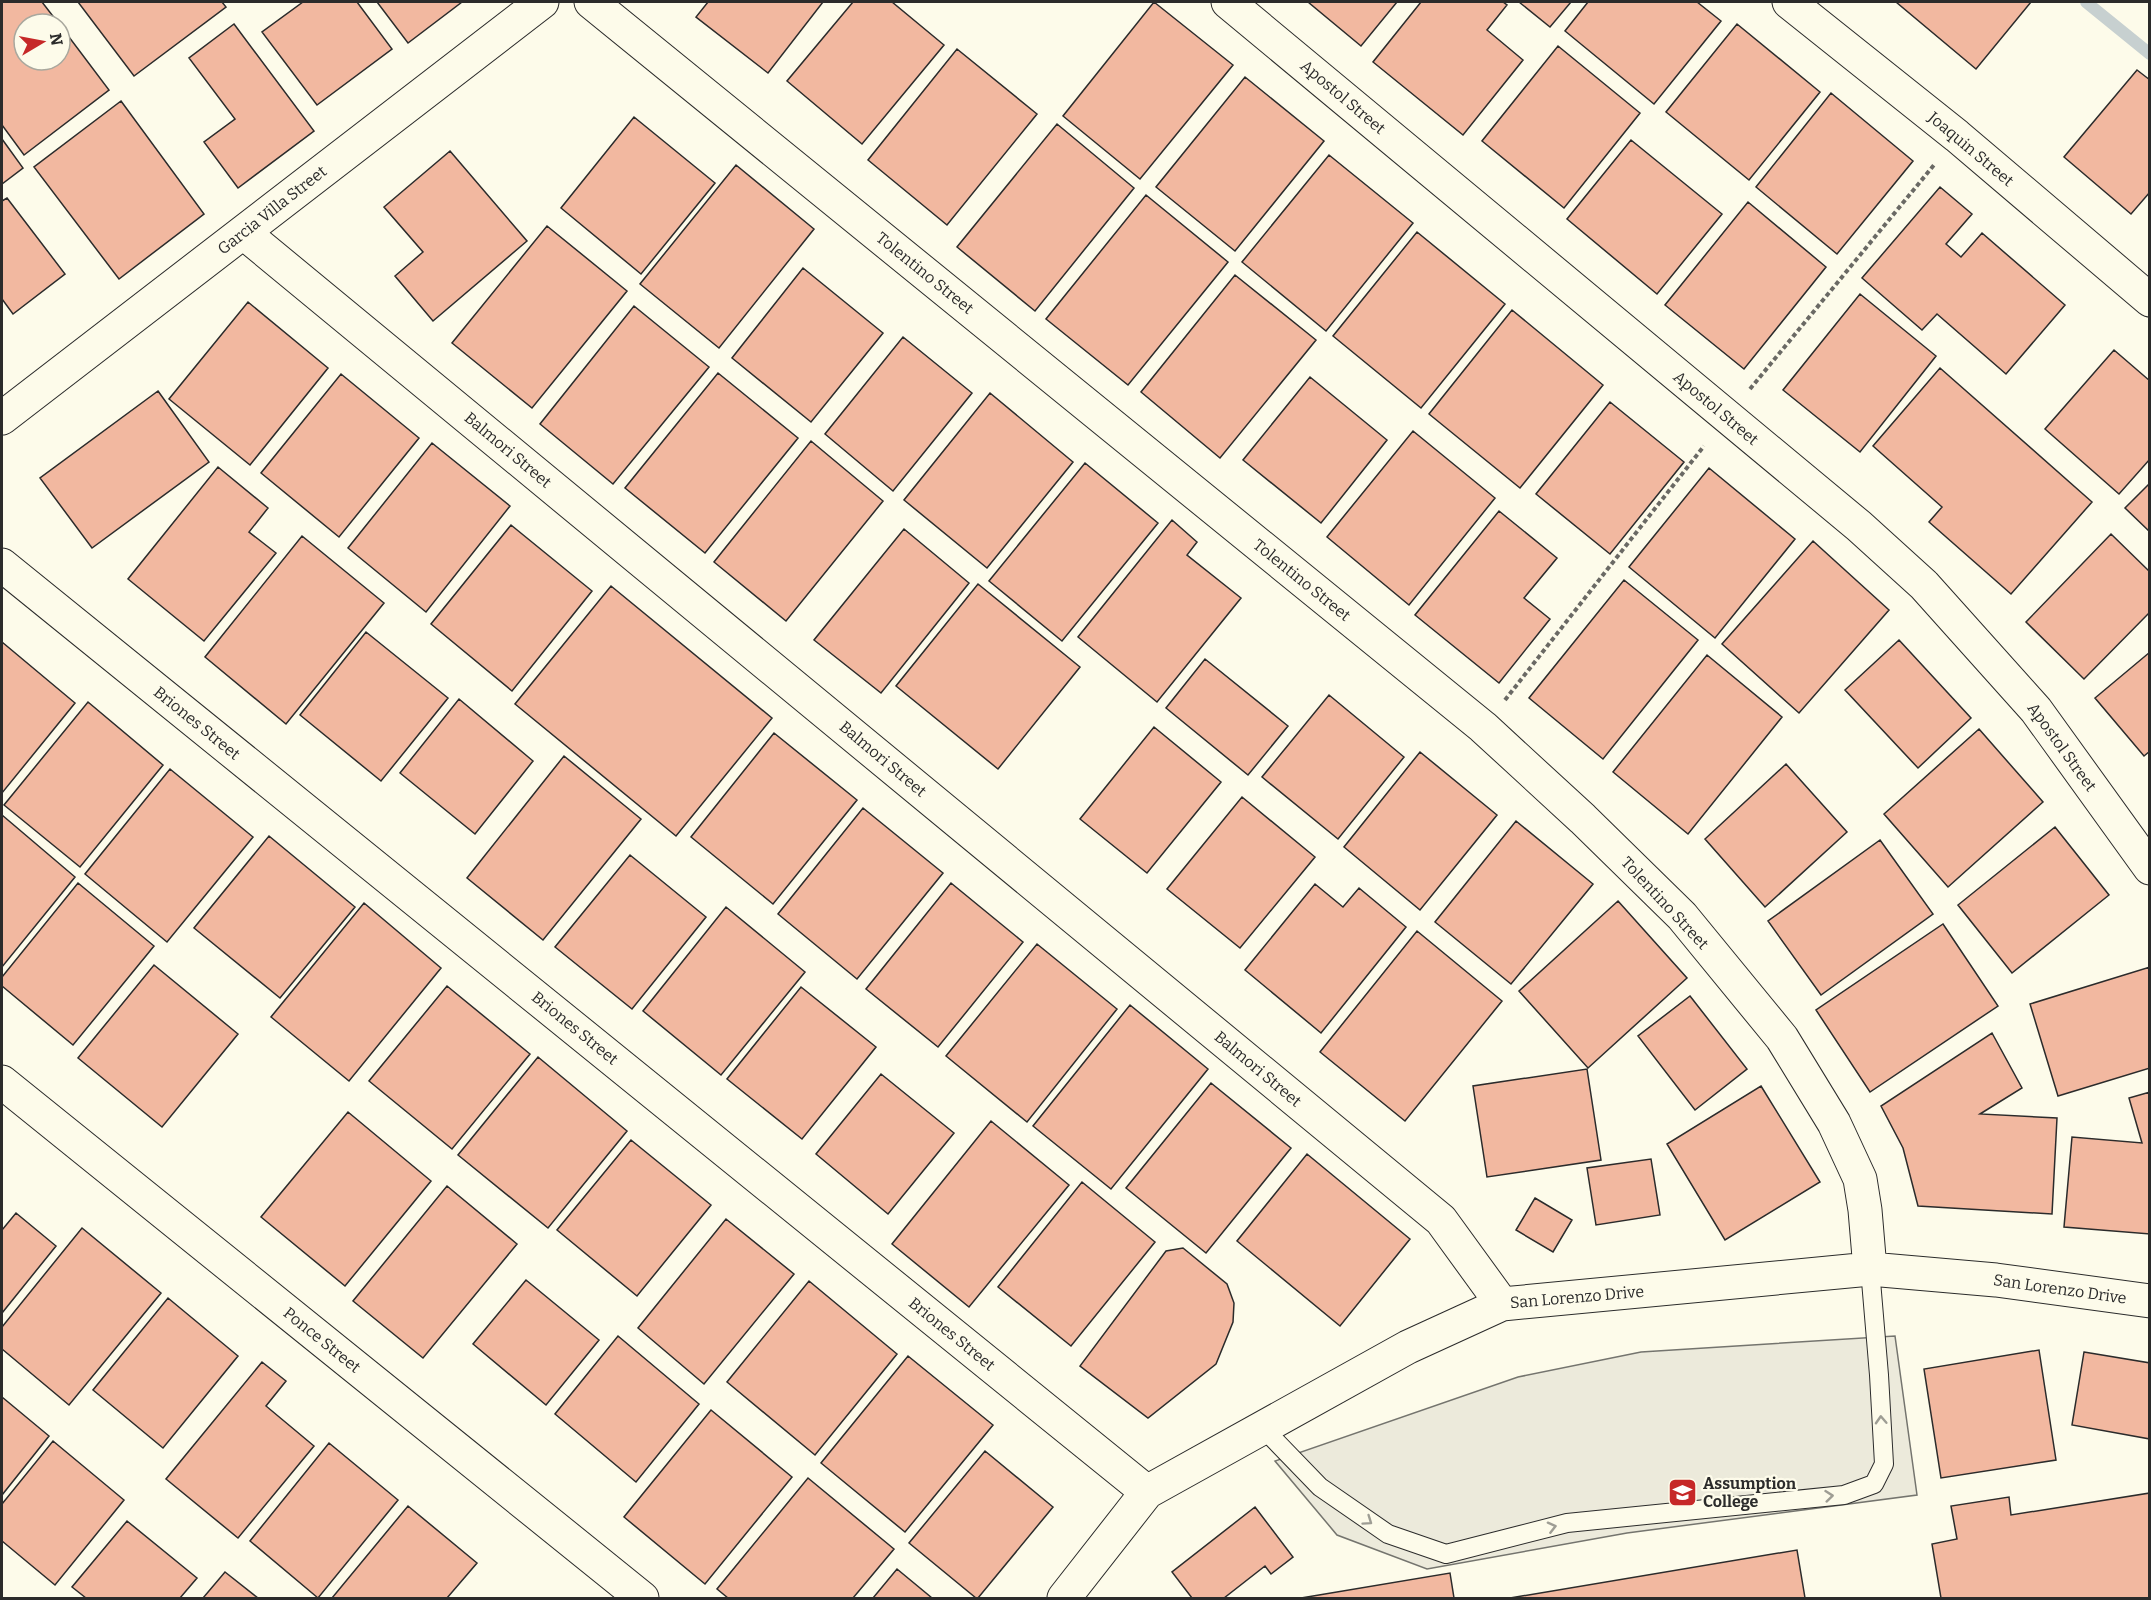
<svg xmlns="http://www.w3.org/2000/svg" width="2151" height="1600" viewBox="0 0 2151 1600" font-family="Bitter,serif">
<rect width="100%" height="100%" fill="#fdfbea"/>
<path fill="#eceadb" stroke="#74746e" stroke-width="1.5" d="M1895,1336L1917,1495L1627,1533L1427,1569L1337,1535L1275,1461L1518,1377L1641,1352Z"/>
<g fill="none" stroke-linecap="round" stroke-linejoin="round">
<path stroke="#c7d0d0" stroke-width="12" d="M2086,2L2150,54"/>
</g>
<path fill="#f2b8a0" stroke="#2b2b2b" stroke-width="1.5" d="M2,2H42L59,24H24V60H60V25L109,90L24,155L2,125Z
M78,2H222L226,7L134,76Z
M303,2H357L392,49L317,105L262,32Z
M377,2H462L408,43Z
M708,2H823L768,73L696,17Z
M853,2H892L944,45L862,144L787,81Z
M1154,2L1233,65L1140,179L1063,116Z
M1308,2H1397L1361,46Z
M1421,2H1503L1507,5L1487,30L1523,60L1463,135L1373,62Z
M1519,2H1571L1550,27Z
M1588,2H1697L1721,21L1654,104L1565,31Z
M1896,2H2031L1976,69Z
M234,24L314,131L238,188L204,142L235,119L189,58Z
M1737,24L1820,92L1749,180L1666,112Z
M1558,46L1640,113L1564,208L1482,141Z
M957,49L1037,114L947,225L868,160Z
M2137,70L2150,80V192L2131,214L2064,157Z
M1245,77L1324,141L1235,251L1156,187Z
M1831,93L1913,161L1837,254L1756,187Z
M121,101L204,214L119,279L34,167Z
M634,117L715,183L641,274L561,208Z
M1057,124L1134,188L1035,311L957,247Z
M2,139L23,168L2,184Z
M1631,140L1722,214L1657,294L1567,219Z
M450,151L527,241L433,321L395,276L423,252L384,207Z
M1329,155L1413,223L1326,331L1242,262Z
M736,165L814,229L719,348L640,284Z
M1940,187L1972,214L1946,244L1961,257L1982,233L2065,305L2006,374L1937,314L1922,330L1862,278Z
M1146,195L1228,262L1128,385L1046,319Z
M7,198L65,274L13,314L2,299V201Z
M1748,202L1826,267L1744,369L1665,305Z
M547,226L627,291L532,408L452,343Z
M1417,232L1505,304L1421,408L1333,336Z
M803,268L883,333L811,422L732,358Z
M1235,275L1316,340L1220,458L1141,392Z
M1860,294L1936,356L1860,452L1783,390Z
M248,302L328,368L250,465L169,399Z
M634,306L709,367L613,484L540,424Z
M1512,310L1603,385L1520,488L1429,414Z
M903,337L972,393L893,491L825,434Z
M2114,350L2150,381V459L2119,494L2045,429Z
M1940,368L2092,502L2011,594L1929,522L1942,507L1873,446Z
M718,373L798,438L705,553L625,488Z
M341,374L419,438L339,537L261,473Z
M1310,377L1387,440L1321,523L1243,460Z
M158,391L209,462L92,548L40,478Z
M990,393L1073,462L987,568L904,500Z
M1610,402L1684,462L1610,554L1536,494Z
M1413,431L1495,498L1409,605L1327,537Z
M811,441L883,501L786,621L714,562Z
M432,443L510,506L426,612L348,548Z
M1085,463L1158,523L1062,641L989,581Z
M218,467L268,508L249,532L276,553L204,641L128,579Z
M1709,468L1795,539L1715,638L1629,567Z
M2150,483V532L2125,508Z
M1499,511L1557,558L1524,598L1550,619L1499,683L1415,615Z
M1172,520L1197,542L1187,555L1241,598L1157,702L1078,637Z
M511,525L592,591L512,691L431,624Z
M904,529L969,583L881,693L814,640Z
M2111,534L2150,572V612L2084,679L2026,622Z
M302,536L384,603L286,724L205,657Z
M1813,541L1889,610L1799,713L1722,644Z
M1624,580L1698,640L1603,759L1529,698Z
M978,584L1080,667L998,769L896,686Z
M611,586L772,718L676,836L515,704Z
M366,632L448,698L381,781L300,715Z
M1899,640L1971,718L1918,768L1845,690Z
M2,642L75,703L2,793Z
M2150,652V751L2144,756L2095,698Z
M1707,655L1782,717L1688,834L1613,772Z
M1205,659L1288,726L1248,775L1166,708Z
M1329,695L1404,757L1338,839L1262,777Z
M459,699L533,761L475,834L400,773Z
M88,702L163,765L80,867L4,805Z
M1154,727L1221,782L1147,873L1080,819Z
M1979,729L2043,802L1948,887L1884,814Z
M774,733L857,800L773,904L691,837Z
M1420,752L1497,815L1420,910L1344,847Z
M564,756L641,819L543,940L467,878Z
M1786,764L1847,832L1765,907L1705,839Z
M170,769L253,837L167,942L85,874Z
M1242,797L1315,857L1240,948L1167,889Z
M863,808L943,873L857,979L778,914Z
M2,815L75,877L2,967Z
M1516,821L1593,884L1511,984L1435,922Z
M2055,827L2109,895L2012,973L1958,905Z
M269,836L355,907L280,998L194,928Z
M1880,840L1933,914L1821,995L1768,921Z
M630,855L706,917L632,1009L555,947Z
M78,883L154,946L73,1045L2,986V977Z
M951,883L1023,942L938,1047L866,989Z
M1315,884L1343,907L1359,888L1406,927L1321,1033L1245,970Z
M1618,901L1687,978L1588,1068L1519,991Z
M364,903L441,968L349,1081L271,1017Z
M726,907L805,972L721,1075L643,1011Z
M1943,924L1998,1006L1870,1092L1816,1010Z
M1417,931L1502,1001L1405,1121L1320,1052Z
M1037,944L1117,1009L1027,1122L946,1056Z
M154,965L238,1034L162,1127L78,1058Z
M2150,967V1068L2058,1096L2030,1004Z
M447,986L530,1054L452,1149L369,1081Z
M801,987L876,1047L802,1139L727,1079Z
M1690,996L1747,1069L1695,1110L1638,1036Z
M1130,1005L1208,1069L1111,1189L1033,1126Z
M1992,1033L2022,1088L1980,1114L2057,1118L2052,1214L1918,1206L1903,1148L1881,1106Z
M538,1057L627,1131L548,1228L458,1155Z
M1587,1069L1601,1160L1487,1177L1473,1086Z
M881,1074L954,1133L888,1214L816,1154Z
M1211,1083L1291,1148L1206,1253L1126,1188Z
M1761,1086L1820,1182L1725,1240L1667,1144Z
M2150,1092V1234L2064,1227L2072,1137L2142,1143L2129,1098Z
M348,1112L431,1181L345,1286L261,1217Z
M991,1121L1069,1185L969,1307L892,1244Z
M631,1140L711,1205L637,1296L557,1230Z
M1307,1154L1410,1239L1340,1326L1237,1241Z
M1651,1159L1660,1215L1596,1225L1587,1168Z
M1082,1182L1155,1242L1071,1346L998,1287Z
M447,1186L517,1244L423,1358L353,1301Z
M1535,1198L1572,1220L1553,1252L1516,1230Z
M16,1213L56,1246L2,1313V1230Z
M726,1219L794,1274L704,1384L638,1328Z
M82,1228L161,1293L69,1405L2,1349V1327Z
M1183,1248L1227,1284L1234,1303L1233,1322L1216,1364L1148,1418L1080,1366L1166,1251Z
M526,1280L599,1340L546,1405L473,1344Z
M809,1281L897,1354L815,1455L727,1382Z
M168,1298L238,1356L163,1448L93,1390Z
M618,1336L699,1404L636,1482L555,1414Z
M2039,1350L2056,1460L1941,1478L1924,1369Z
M2084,1352L2150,1363V1439L2072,1425Z
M908,1356L993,1425L905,1532L821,1463Z
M262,1362L286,1381L266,1406L314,1446L238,1538L166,1479Z
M2,1397L49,1436L2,1495Z
M711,1410L792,1477L705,1584L624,1517Z
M53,1441L124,1500L55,1585L2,1541V1504Z
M329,1443L398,1500L318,1598L250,1541Z
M985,1451L1053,1507L978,1598H976L909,1543Z
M808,1478L894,1549L853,1598H728L717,1589Z
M2150,1493V1598H1941L1932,1544L1957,1539L1951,1506L2009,1497L2011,1515Z
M408,1506L477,1563L447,1598H332Z
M1255,1507L1293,1557L1271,1574L1265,1566L1224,1598H1192L1172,1572Z
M127,1521L197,1578L180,1598H86L72,1587Z
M1797,1550L1805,1598H1510Z
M897,1569L932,1598H873Z
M225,1572L258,1598H203Z
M1450,1573L1454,1598H1301Z"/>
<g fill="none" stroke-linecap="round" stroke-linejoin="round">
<defs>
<path id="service" d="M1262,1427L1320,1487L1388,1534L1446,1554L1567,1523L1844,1495L1874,1484L1884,1464L1879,1375L1870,1269"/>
<path id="minor" d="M591,2L1483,727L1583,819L1682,916L1782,1038L1834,1123L1860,1179L1865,1210L1870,1269
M1228,2L1859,526L1924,585L2036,710L2150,868
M1789,2L1957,136L2150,300
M244,233L1441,1220L1502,1304
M2,418L542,2
M2,565L1147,1492
M2,1082L642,1598
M1064,1598L1147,1492L1408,1347L1502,1304L1870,1269L1996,1280L2150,1301"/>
</defs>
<use href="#service" stroke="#2b2b2b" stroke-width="20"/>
<use href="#minor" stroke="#2b2b2b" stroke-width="35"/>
<path stroke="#6a6964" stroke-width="4" stroke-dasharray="4.5 3" stroke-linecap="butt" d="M1750,389L1934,165
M1505,700L1704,446"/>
<use href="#service" stroke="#fdfbea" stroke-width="18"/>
<use href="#minor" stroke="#fdfbea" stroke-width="33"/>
</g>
<defs><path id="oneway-chevron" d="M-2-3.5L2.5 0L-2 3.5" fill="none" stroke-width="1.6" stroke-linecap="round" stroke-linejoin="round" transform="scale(1.5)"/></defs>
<g stroke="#9e9d94">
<use href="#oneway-chevron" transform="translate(1881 1420) rotate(-93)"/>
<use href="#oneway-chevron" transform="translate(1829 1496) rotate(-6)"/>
<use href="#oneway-chevron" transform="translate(1368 1521) rotate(35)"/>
<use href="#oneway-chevron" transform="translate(1552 1527) rotate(-14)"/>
</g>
<defs>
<symbol id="university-square" viewBox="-11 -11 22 22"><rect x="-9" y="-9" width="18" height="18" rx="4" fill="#c62828" stroke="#fdfbea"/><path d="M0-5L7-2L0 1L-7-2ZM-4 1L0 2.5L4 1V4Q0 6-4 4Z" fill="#fff"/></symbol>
</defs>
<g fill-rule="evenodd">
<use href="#university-square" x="1666" y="1476" width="33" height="33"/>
</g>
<g text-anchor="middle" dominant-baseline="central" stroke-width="4.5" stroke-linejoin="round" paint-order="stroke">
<g font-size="16" fill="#2b2b2b" stroke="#fdfbea">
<text transform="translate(1343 97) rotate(40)">Apostol Street</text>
<text transform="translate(1971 149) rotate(40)">Joaquin Street</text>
<text transform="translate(272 210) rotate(-38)">Garcia Villa Street</text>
<text transform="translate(925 273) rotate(39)">Tolentino Street</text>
<text transform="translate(1716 408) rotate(40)">Apostol Street</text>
<text transform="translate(508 450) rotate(40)">Balmori Street</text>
<text transform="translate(1302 580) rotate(39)">Tolentino Street</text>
<text transform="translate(197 723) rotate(39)">Briones Street</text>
<text transform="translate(2062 747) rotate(54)">Apostol Street</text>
<text transform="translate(883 759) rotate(40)">Balmori Street</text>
<text transform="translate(1665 903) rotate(47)">Tolentino Street</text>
<text transform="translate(575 1028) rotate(39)">Briones Street</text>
<text transform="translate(1258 1069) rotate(40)">Balmori Street</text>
<text transform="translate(2060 1289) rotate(8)">San Lorenzo Drive</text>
<text transform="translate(1577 1297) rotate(-5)">San Lorenzo Drive</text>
<text transform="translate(952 1334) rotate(39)">Briones Street</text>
<text transform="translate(322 1340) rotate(39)">Ponce Street</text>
</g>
<g font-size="16" font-weight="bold" fill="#2b2b2b" stroke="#fdfbea" text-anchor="start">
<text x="1703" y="1483">Assumption<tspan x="1703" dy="18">College</tspan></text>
</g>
</g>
<rect width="2151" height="1600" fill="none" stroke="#2b2b2b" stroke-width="6"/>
<g transform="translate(42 42) rotate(80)"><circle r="28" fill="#fdfbea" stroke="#a9a89e" stroke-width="1.5"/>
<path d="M0-4.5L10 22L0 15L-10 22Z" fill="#c62828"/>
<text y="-9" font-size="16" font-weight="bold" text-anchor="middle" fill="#2b2b2b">N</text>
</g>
</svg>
